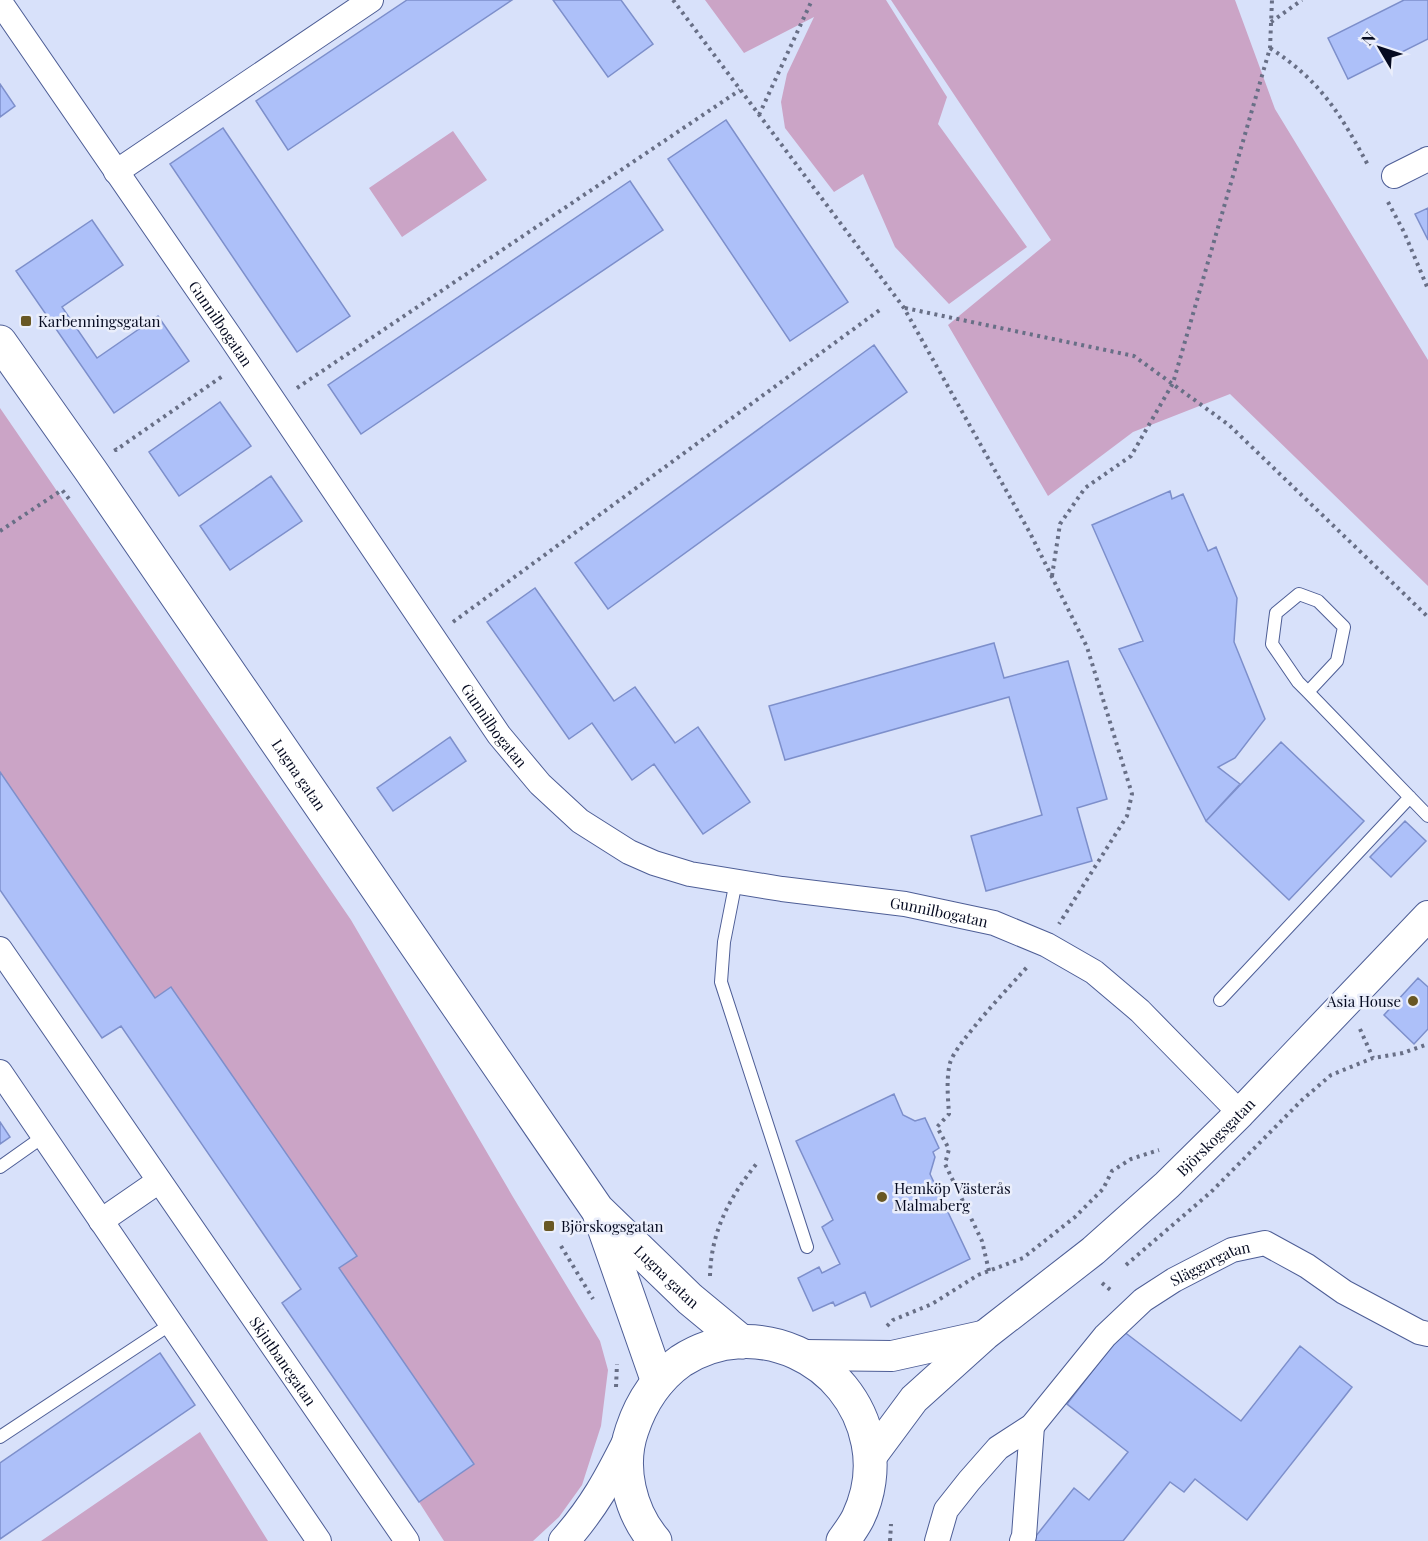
<svg xmlns="http://www.w3.org/2000/svg" width="1428" height="1541" viewBox="0 0 1428 1541" font-family="'Playfair Display',serif">
<rect width="100%" height="100%" fill="#d8e1fa"/>
<path fill="#cba4c6" d="M705,0H886L947,97L938,124L1027,247L949,304L895,247L863,174L834,192L785,128L781,102L787,74L814,17L744,53Z
M891,0H1235L1275,109L1428,360V586L1230,394L1133,432L1048,496L948,325L1051,240Z
M453,131L487,180L402,237L369,188Z
M0,408L351,920L513,1197L600,1341L608,1370L601,1426L582,1485L559,1517L533,1541H444L419,1502L474,1464L339,1268L356,1256L171,987L155,998L0,772Z
M200,1432L268,1541H41Z"/>
<path fill="#adc0f9" stroke="#7d8fcb" stroke-width="1.5" d="M407,0H512L288,150L256,101Z
M553,0H621L653,44L608,77Z
M1404,0H1428V39L1348,79L1328,38Z
M0,84L15,106L0,117Z
M726,120L848,302L790,341L668,159Z
M223,128L350,316L297,352L170,164Z
M630,181L663,230L361,434L328,385Z
M1428,208V240L1415,214Z
M92,220L123,265L62,307L97,358L158,316L189,361L114,413L16,271Z
M874,345L907,392L608,609L575,563Z
M220,402L251,446L179,496L149,452Z
M271,476L302,521L230,570L200,526Z
M1170,491L1172,499L1183,494L1208,551L1216,547L1237,598L1234,642L1265,719L1235,758L1218,767L1240,784L1206,821L1119,649L1143,641L1092,525Z
M535,588L614,701L635,687L675,743L698,727L750,802L703,834L654,764L632,780L592,723L569,739L487,622Z
M994,643L1004,678L1068,661L1107,799L1077,808L1092,861L986,891L971,836L1042,815L1009,697L785,760L769,706Z
M450,737L466,761L393,811L377,788Z
M1281,742L1364,821L1289,900L1206,821Z
M0,772L155,998L171,987L357,1256L339,1268L474,1464L419,1502L282,1303L301,1289L121,1026L102,1038L0,890Z
M1405,821L1426,841L1391,877L1370,857Z
M1418,978L1428,987V1029L1414,1044L1384,1015Z
M894,1094L903,1115L915,1121L925,1118L939,1148L933,1152L935,1157L930,1174L970,1259L871,1307L865,1292L835,1306L833,1302L813,1311L798,1278L819,1267L822,1273L840,1264L822,1227L833,1220L796,1141Z
M0,1122L10,1137L0,1144Z
M1123,1331L1241,1421L1300,1346L1352,1387L1247,1520L1195,1479L1184,1492L1170,1482L1123,1541H1032L1074,1488L1089,1500L1128,1452L1067,1404Z
M160,1353L195,1405L0,1539V1463Z"/>
<g fill="none" stroke-linecap="round" stroke-linejoin="round">
<defs>
<path id="service" d="M1308,692L1337,661L1344,627L1318,601L1299,594L1276,613L1272,644L1298,682L1308,692L1428,816
M736,881L724,942L721,982L807,1247
M1220,1000L1410,797
M0,1167L44,1136
M0,1437L171,1324"/>
<g id="minor">
<path id="s1" d="M0,2L229,335L499,735L540,784L580,821L629,852L654,863L690,874L782,889L905,904L994,923L1047,945L1094,972L1140,1011L1240,1113"/>
<path d="M116,172L371,0"/>
<path d="M1394,176L1428,159"/>
<path id="s2" d="M0,949L407,1541"/>
<path d="M0,1072L319,1541"/>
<path d="M101,1221L159,1181"/>
<path id="s3" d="M937,1541L946,1510L969,1481L998,1448L1032,1426L1105,1336L1143,1300L1174,1280L1232,1250L1265,1243L1307,1266L1344,1292L1419,1332L1428,1334"/>
<path d="M1022,1541L1024,1536L1032,1426"/>
</g>
<g id="tertiary">
<path d="M804,1355L892,1356L982,1336"/>
<path id="s4" d="M871,1457L914,1399L985,1335L1093,1251L1167,1185L1240,1113L1428,916"/>
<path d="M564,1541C594,1507 609,1479 629,1439"/>
</g>
<g id="secondary">
<path id="s5" d="M0,342L91,471L597,1209L690,1299L742,1342"/>
<path d="M600,1216L658,1382"/>
<path d="M655,1541C630,1512 619,1467 632,1430C641,1403 657,1378 681,1361C755,1313 852,1359 868,1443C873,1468 869,1495 858,1518C854,1526 848,1534 843,1541"/>
</g>
</defs>
<use href="#service" stroke="#4e5e96" stroke-width="14"/>
<use href="#minor" stroke="#4e5e96" stroke-width="26"/>
<use href="#tertiary" stroke="#4e5e96" stroke-width="32"/>
<use href="#secondary" stroke="#4e5e96" stroke-width="35"/>
<path stroke="#686f86" stroke-width="4" stroke-dasharray="3 4.5" stroke-linecap="butt" d="M673,0L904,308L1030,533L1087,647L1132,794L1127,816L1059,924
M1271,22L1302,0
M1270,48C1321,81 1341,115 1369,167
M759,115L812,0
M1388,202L1404,232L1428,289
M905,308L1134,356L1229,425L1428,617
M297,388L740,90
M115,448L116,450L224,375
M0,531L62,490L70,500
M1052,576L1060,524L1085,488L1131,456L1173,383L1270,48L1272,0
M453,622L881,309
M1360,1029L1373,1058
M561,1246L593,1299
M1126,1265L1211,1192L1302,1100L1331,1075L1373,1058L1403,1053L1428,1044
M989,1271L982,1241L945,1164L949,1149L937,1127L949,1114C948,1098 946,1079 950,1063C955,1044 1012,984 1028,966
M710,1276C711,1231 730,1196 758,1162
M1102,1283L1113,1292
M887,1326L893,1320L932,1304L978,1275L1023,1258L1075,1217L1103,1189L1112,1171L1131,1159L1159,1150
M616,1387L617,1364
M890,1541L891,1524"/>
<use href="#service" stroke="#fff" stroke-width="12"/>
<use href="#minor" stroke="#fff" stroke-width="24"/>
<use href="#tertiary" stroke="#fff" stroke-width="30"/>
<use href="#secondary" stroke="#fff" stroke-width="33"/>
</g>
<g fill="#685724" stroke="#eaeefb" stroke-width="2">
<rect x="20" y="315" width="12" height="12" rx="3"/>
<circle cx="1413" cy="1001" r="6"/>
<circle cx="882" cy="1197" r="6"/>
<rect x="543" y="1220" width="12" height="12" rx="3"/>
</g>
<g text-anchor="middle" dominant-baseline="central" stroke-width="5" stroke-linejoin="round" paint-order="stroke">
<g font-size="15" fill="#060b21" stroke="#eaeefb" text-anchor="start">
<text x="38" y="321">Karbenningsgatan</text>
<text x="1401" y="1001" text-anchor="end">Asia House</text>
<text x="894" y="1188">Hemköp Västerås<tspan x="894" dy="17">Malmaberg</tspan></text>
<text x="561" y="1226">Björskogsgatan</text>
</g>
<g font-size="15" fill="#060b21" stroke="#eaeefb">
<text stroke="none"><textPath href="#s1" startOffset="390">Gunnilbogatan</textPath></text>
<text stroke="none"><textPath href="#s1" startOffset="876">Gunnilbogatan</textPath></text>
<text stroke="none"><textPath href="#s5" startOffset="526">Lugna gatan</textPath></text>
<text stroke="none"><textPath href="#s1" startOffset="1380">Gunnilbogatan</textPath></text>
<text stroke="none"><textPath href="#s4" startOffset="472">Björskogsgatan</textPath></text>
<text stroke="none"><textPath href="#s3" startOffset="399">Släggargatan</textPath></text>
<text stroke="none"><textPath href="#s5" startOffset="1150">Lugna gatan</textPath></text>
<text stroke="none"><textPath href="#s2" startOffset="500">Skjutbanegatan</textPath></text>
</g>
</g>
<g transform="translate(1380 48) rotate(309)" stroke="#eaeefb" stroke-width="4.5" paint-order="stroke">
<path d="M0-4.5L10 22L0 15L-10 22Z" fill="#060b21"/>
<text y="-9" font-size="16" font-weight="bold" text-anchor="middle" fill="#060b21">N</text>
</g>
</svg>
